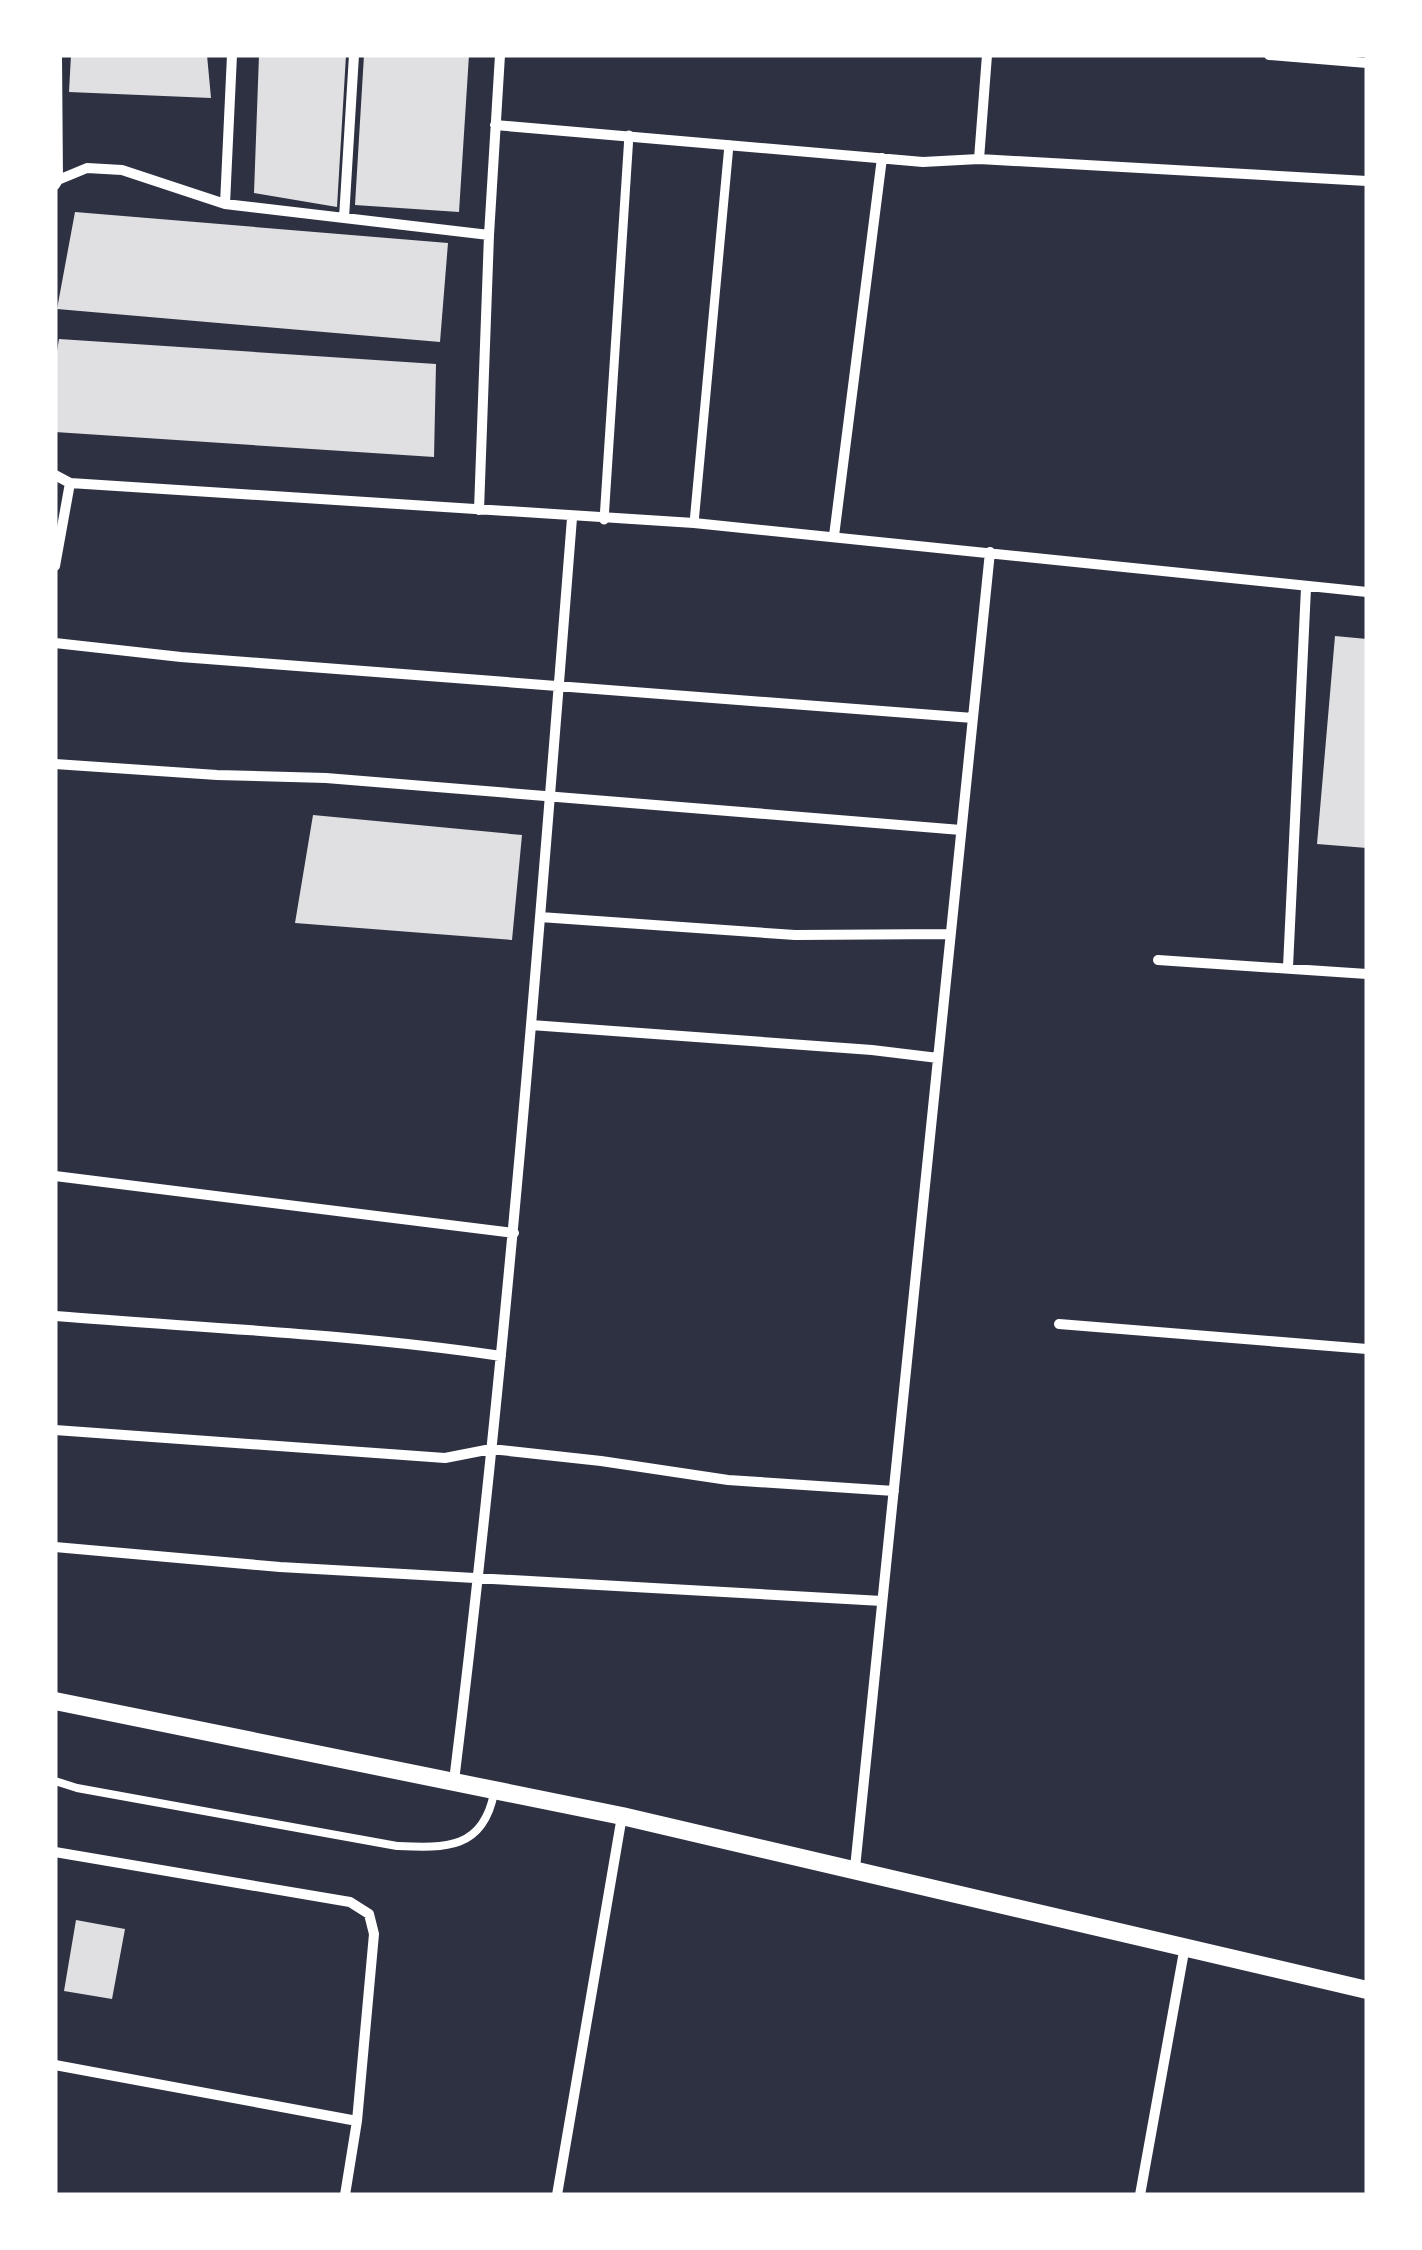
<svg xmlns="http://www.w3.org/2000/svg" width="1422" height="2250" viewBox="0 0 1422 2250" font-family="Signika,sans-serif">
<rect width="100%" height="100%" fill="#2d3142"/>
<path fill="#e0e0e3" d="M71,55H207L211,98L69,92Z
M259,55H346L337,207L254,193Z
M364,55H469L459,212L355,205Z
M75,212L448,243L440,342L57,309Z
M59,339L436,364L434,457L55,432V364Z
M1335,636L1367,639V848L1317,844Z
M313,815L522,835L512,940L295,923Z
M76,1920L125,1929L112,1999L64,1991Z"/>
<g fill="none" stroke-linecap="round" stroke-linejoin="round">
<path stroke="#fff" stroke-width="8" d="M55,1781L77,1788L397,1846C445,1848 483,1850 494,1793"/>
<path stroke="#fff" stroke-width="9" d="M604,520L629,135
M694,523L729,145"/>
<path stroke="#fff" stroke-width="10" d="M57,55L58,180
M1269,55L1367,63
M495,125L923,162L979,159L1367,181
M979,159L987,55
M55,185L58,180L87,168L122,170L225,204L489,235
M225,204L232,55
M344,218L354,55
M55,475L70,483L694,523L1367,592
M479,510L489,235L500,55
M834,536L882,158
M55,566L70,483
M55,643L181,657L973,718
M55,764L217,775L326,778L961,830
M540,917L795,935L950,934
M1158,960L1367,974
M1288,967L1306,588
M531,1025L872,1050L938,1058
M55,1176L514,1233
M55,1316C204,1328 353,1334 501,1356
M1059,1324L1367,1349
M55,1430L445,1458L491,1449L601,1461L728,1480L894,1491
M55,1547L280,1567L882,1601
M454,1781C506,1361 539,939 572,518
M55,1852L350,1902L369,1914L374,1934L357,2121L345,2195
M855,1868L990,552
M55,2065L357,2121
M557,2195L622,1816
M1140,2195L1185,1946"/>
<path stroke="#fff" stroke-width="18" d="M55,1701L622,1816L1367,1990"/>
</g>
<rect width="1422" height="2250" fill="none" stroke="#ffffff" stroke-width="115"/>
</svg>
